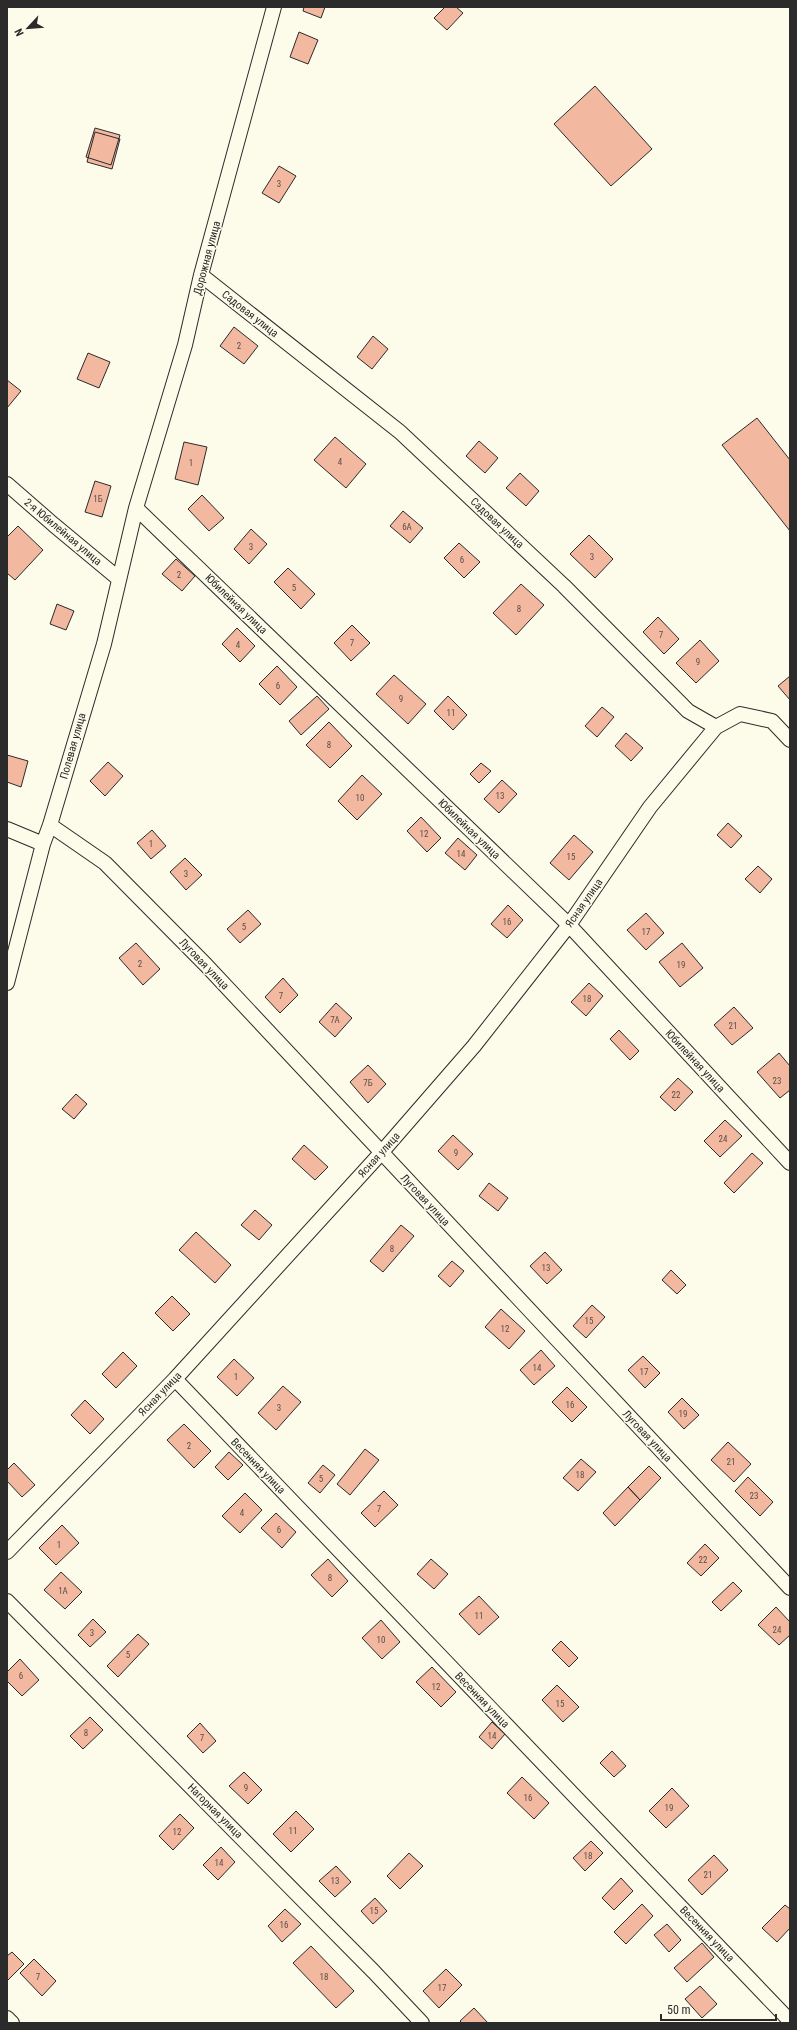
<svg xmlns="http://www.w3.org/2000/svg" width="797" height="2030" viewBox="0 0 797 2030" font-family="'Roboto Condensed',sans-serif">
<rect width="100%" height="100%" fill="#fdfbea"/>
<path fill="#f2b8a0" stroke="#2b2b2b" d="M304,7H325L321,18L303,11Z
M445,7H456L463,13L447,30L434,18Z
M299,32L318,40L308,64L290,57Z
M595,86L652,149L611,186L554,124Z
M95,128L120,135L111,165L86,157Z
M95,132L120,139L112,169L87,162Z
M279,166L296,176L279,203L262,193Z
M234,327L258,346L244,364L220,346Z
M373,336L388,349L372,369L357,357Z
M88,353L110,362L99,388L77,379Z
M7,380L21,391L7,408Z
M757,418L790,460V531L722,445Z
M335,437L366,464L346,488L314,460Z
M479,441L498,458L485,473L466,456Z
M184,442L207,447L198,485L175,479Z
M520,473L539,491L526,506L506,488Z
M95,481L111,486L102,517L85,512Z
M202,495L224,518L209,531L188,509Z
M403,511L423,528L410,543L390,526Z
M18,526L43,550L15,580L7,573V537Z
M251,529L267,544L249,564L234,549Z
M589,535L613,559L595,578L570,554Z
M459,543L480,562L464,578L444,558Z
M176,559L195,576L182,591L162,574Z
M288,568L315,594L301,609L274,582Z
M521,584L544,605L516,635L493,613Z
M57,604L74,611L66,630L50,624Z
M658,617L679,639L664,654L643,632Z
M352,625L370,643L351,661L334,643Z
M237,628L255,646L240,662L222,644Z
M700,640L719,661L696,683L676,663Z
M277,666L297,687L280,705L259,684Z
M394,675L426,704L408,724L376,694Z
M790,676V700L778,686Z
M317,696L329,709L301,735L289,721Z
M448,696L467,715L453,730L434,711Z
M602,707L614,717L597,737L585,726Z
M329,722L352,746L330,768L306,745Z
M626,733L643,748L631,761L615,746Z
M7,755L28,761L21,787L7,782Z
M108,762L123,776L105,796L90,781Z
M481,763L491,771L479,783L470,774Z
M362,775L382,794L357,820L338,801Z
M502,780L517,794L499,813L484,799Z
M421,817L441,838L427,852L407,831Z
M728,823L742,836L731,848L717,835Z
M152,830L166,846L151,859L137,843Z
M574,835L593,852L569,880L550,863Z
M458,838L477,855L465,870L445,853Z
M185,858L202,875L186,890L170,872Z
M758,866L772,879L760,893L745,879Z
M508,905L523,920L507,938L491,924Z
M248,910L261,924L240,943L227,929Z
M646,913L664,933L646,950L627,930Z
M136,943L160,969L143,985L119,958Z
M682,943L703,968L680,987L659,962Z
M283,978L298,995L280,1013L265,997Z
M589,983L603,996L586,1016L571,1002Z
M336,1003L352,1018L335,1037L319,1022Z
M734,1007L753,1028L732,1045L714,1025Z
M619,1030L639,1051L630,1060L610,1039Z
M779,1053L790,1066V1090L780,1098L757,1072Z
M368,1065L386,1084L368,1103L350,1082Z
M678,1078L693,1092L675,1111L660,1097Z
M76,1094L87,1104L74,1119L62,1109Z
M725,1120L742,1136L720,1157L704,1141Z
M453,1135L473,1154L458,1170L438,1151Z
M304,1145L328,1167L315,1180L292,1159Z
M752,1153L763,1163L734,1193L724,1183Z
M489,1183L508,1198L498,1211L479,1196Z
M255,1210L272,1225L259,1240L241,1225Z
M401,1225L414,1236L383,1272L370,1261Z
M196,1232L231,1265L215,1283L179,1250Z
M545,1252L562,1270L547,1284L530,1266Z
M452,1261L464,1271L450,1287L438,1276Z
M671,1270L686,1285L677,1294L662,1280Z
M172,1296L190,1314L173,1331L155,1313Z
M592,1305L605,1317L586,1338L573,1326Z
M501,1309L525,1331L509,1349L485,1327Z
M541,1350L555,1366L534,1385L520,1370Z
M123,1352L137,1366L116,1388L102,1374Z
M643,1356L660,1373L645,1388L628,1370Z
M234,1359L254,1378L237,1396L217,1377Z
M283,1386L301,1402L276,1430L258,1413Z
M567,1387L587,1407L572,1422L552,1402Z
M682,1398L699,1415L684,1429L668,1412Z
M85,1400L104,1419L90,1434L71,1415Z
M184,1424L211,1451L194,1468L167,1440Z
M728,1442L751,1464L734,1482L711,1460Z
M365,1449L379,1460L350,1495L337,1484Z
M229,1452L243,1465L228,1480L215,1467Z
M581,1459L596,1472L578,1491L563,1478Z
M14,1463L35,1485L22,1497L7,1481V1470Z
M323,1465L335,1475L320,1493L308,1483Z
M649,1466L661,1478L640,1500L628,1487Z
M748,1477L773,1502L760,1516L735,1491Z
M628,1487L640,1500L615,1526L603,1513Z
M384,1491L398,1505L375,1527L361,1513Z
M245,1493L262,1510L240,1533L222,1516Z
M276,1513L296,1532L282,1548L261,1528Z
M62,1525L79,1543L56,1565L39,1548Z
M705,1544L719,1558L701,1576L687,1563Z
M328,1559L348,1581L332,1597L311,1575Z
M431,1559L448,1574L434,1589L417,1574Z
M61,1572L82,1592L65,1609L44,1590Z
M733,1582L742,1591L721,1611L712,1602Z
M479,1596L499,1617L479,1635L459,1614Z
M776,1607L790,1622V1635L779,1645L758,1625Z
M93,1619L106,1632L90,1647L78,1635Z
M381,1620L400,1642L382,1659L362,1638Z
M138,1634L149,1644L118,1677L107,1666Z
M561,1641L578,1658L569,1667L552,1650Z
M20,1659L39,1680L22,1696L7,1681V1672Z
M432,1667L456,1692L441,1707L416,1682Z
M557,1685L579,1707L563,1722L542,1700Z
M90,1717L103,1730L83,1749L70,1736Z
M492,1722L505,1734L492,1749L479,1737Z
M200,1723L216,1741L203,1753L187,1736Z
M612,1751L626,1766L614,1777L600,1763Z
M244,1772L262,1790L248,1804L229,1786Z
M522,1777L549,1803L534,1819L507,1793Z
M672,1788L689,1806L666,1828L649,1811Z
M296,1811L314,1829L291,1852L273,1834Z
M180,1814L194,1828L173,1850L159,1836Z
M591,1841L603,1853L585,1871L573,1858Z
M221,1847L235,1862L218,1880L203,1865Z
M409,1853L423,1866L400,1889L387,1876Z
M714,1855L728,1870L702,1895L688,1880Z
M336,1866L351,1882L335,1897L319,1881Z
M621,1878L633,1891L614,1910L602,1898Z
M375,1898L387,1911L373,1924L361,1911Z
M642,1904L653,1916L626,1944L614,1932Z
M785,1905L790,1909V1928L777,1942L762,1928Z
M285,1909L301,1924L282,1942L268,1926Z
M667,1924L681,1940L669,1952L654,1935Z
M702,1943L714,1957L687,1982L674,1968Z
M311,1946L354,1991L336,2008L293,1963Z
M12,1952L24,1964L7,1981V1956Z
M34,1959L56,1981L42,1996L20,1973Z
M446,1969L462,1985L439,2008L423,1991Z
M700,1986L717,2004L702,2018L685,1999Z
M474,2008L488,2023H462L460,2021Z"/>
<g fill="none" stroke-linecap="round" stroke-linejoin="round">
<defs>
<path id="street" d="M201,275L400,432L564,586L688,711L716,727L740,714L772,721L790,740
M7,484L54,525L119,579
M136,508L569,925L790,1163
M50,825L105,863L206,965L790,1588
M7,829L43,844
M7,983L43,844L50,825L104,644L136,508L185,345L201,275L274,7
M175,1379L790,2021
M7,1552L175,1379L381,1153L474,1046L569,925L650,807L716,727
M7,1601L374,1972L422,2023
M7,2018L12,2023"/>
</defs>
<use href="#street" stroke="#2b2b2b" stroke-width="16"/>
<use href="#street" stroke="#fdfbea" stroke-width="14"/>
</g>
<g text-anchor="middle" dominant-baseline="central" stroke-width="3" stroke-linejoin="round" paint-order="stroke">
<g font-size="9" fill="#5d4e48">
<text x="279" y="184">3</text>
<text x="239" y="346">2</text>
<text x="340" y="462">4</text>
<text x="191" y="463">1</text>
<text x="98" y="499">1Б</text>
<text x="407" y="527">6А</text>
<text x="251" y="547">3</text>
<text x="592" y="557">3</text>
<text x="462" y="560">6</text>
<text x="179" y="575">2</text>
<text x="294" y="588">5</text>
<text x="519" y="609">8</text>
<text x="661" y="635">7</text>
<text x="352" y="643">7</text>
<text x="238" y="645">4</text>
<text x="698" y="662">9</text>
<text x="278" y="686">6</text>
<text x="401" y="699">9</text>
<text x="451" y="713">11</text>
<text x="329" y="745">8</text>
<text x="500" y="796">13</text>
<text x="360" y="798">10</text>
<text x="424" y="834">12</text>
<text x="151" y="844">1</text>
<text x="461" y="854">14</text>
<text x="571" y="857">15</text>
<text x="186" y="874">3</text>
<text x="507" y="922">16</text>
<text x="244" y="927">5</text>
<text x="646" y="932">17</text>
<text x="140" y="964">2</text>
<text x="681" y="965">19</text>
<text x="281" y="996">7</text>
<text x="587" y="999">18</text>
<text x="335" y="1020">7А</text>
<text x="733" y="1026">21</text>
<text x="777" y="1081">23</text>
<text x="368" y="1083">7Б</text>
<text x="676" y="1095">22</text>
<text x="723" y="1139">24</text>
<text x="456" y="1153">9</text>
<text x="392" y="1249">8</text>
<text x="546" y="1268">13</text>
<text x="589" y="1321">15</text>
<text x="505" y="1329">12</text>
<text x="537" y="1368">14</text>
<text x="644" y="1372">17</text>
<text x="236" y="1377">1</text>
<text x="570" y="1405">16</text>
<text x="279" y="1408">3</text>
<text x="683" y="1414">19</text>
<text x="189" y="1446">2</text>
<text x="731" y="1462">21</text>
<text x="580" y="1475">18</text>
<text x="321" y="1479">5</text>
<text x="754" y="1496">23</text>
<text x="379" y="1509">7</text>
<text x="242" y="1513">4</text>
<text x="279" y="1530">6</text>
<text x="59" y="1545">1</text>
<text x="703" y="1560">22</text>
<text x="330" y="1578">8</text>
<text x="63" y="1591">1А</text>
<text x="479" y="1616">11</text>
<text x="777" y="1630">24</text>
<text x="92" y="1633">3</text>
<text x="381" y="1640">10</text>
<text x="128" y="1655">5</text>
<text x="21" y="1676">6</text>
<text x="436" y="1687">12</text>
<text x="560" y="1704">15</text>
<text x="86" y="1733">8</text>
<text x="492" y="1736">14</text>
<text x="202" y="1738">7</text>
<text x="246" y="1788">9</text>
<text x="528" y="1798">16</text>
<text x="669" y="1808">19</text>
<text x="293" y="1831">11</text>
<text x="177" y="1832">12</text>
<text x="588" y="1856">18</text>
<text x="219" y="1863">14</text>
<text x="708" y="1875">21</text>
<text x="335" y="1881">13</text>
<text x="374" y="1911">15</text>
<text x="284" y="1925">16</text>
<text x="38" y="1977">7</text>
<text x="324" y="1977">18</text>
<text x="442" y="1988">17</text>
</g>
<g font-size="11" fill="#2b2b2b" stroke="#fdfbea">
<text transform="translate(207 258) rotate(-75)">Дорожная улица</text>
<text transform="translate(250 314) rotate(38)">Садовая улица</text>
<text transform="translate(497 523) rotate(43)">Садовая улица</text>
<text transform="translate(63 532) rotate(40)">2-я Юбилейная улица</text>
<text transform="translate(236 604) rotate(44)">Юбилейная улица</text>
<text transform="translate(73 746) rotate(-74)">Полевая улица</text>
<text transform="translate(469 829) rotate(44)">Юбилейная улица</text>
<text transform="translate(584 903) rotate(-55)">Ясная улица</text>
<text transform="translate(204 964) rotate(46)">Луговая улица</text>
<text transform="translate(695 1061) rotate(47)">Юбилейная улица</text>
<text transform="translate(379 1155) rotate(-48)">Ясная улица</text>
<text transform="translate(425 1200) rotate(47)">Луговая улица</text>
<text transform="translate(160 1394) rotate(-46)">Ясная улица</text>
<text transform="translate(647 1436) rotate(47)">Луговая улица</text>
<text transform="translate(258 1466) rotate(46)">Весенняя улица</text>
<text transform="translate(482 1700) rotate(46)">Весенняя улица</text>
<text transform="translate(215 1811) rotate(45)">Нагорная улица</text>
<text transform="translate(707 1934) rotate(46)">Весенняя улица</text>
</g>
</g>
<rect width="797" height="2030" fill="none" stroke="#2b2b2b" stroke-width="16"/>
<g transform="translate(28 28) rotate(244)" stroke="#fdfbea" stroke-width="3" paint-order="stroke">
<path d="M0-3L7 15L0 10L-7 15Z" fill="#2b2b2b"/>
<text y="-6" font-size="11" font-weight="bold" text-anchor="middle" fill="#2b2b2b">N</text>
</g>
<path d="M661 2014v6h115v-6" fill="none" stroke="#2b2b2b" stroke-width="2"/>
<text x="667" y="2014" font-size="12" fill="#2b2b2b" stroke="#fdfbea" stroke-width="3" paint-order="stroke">50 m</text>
</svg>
